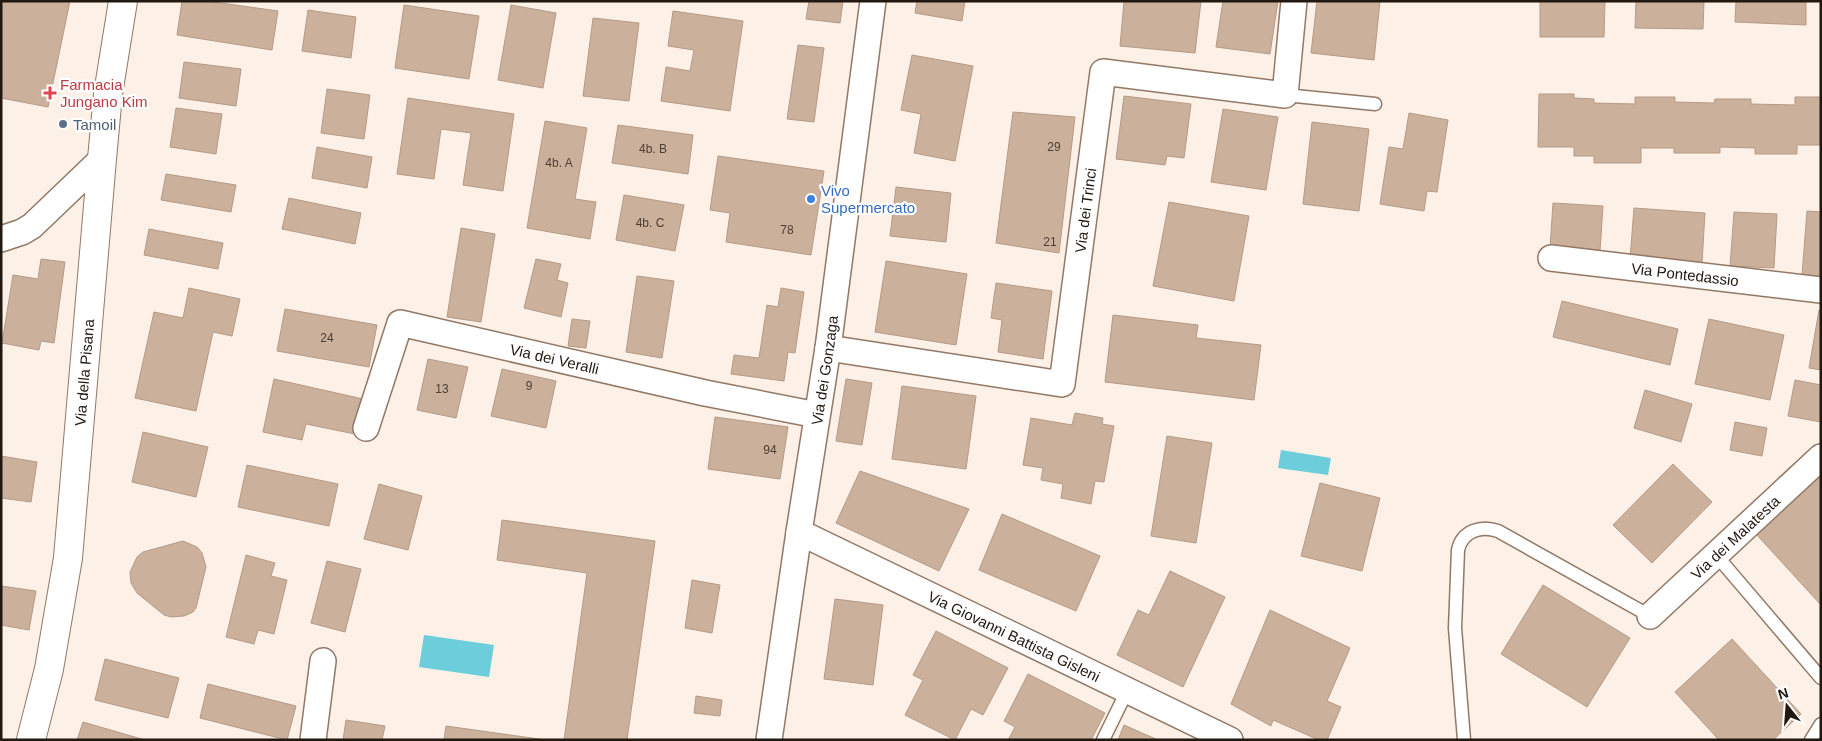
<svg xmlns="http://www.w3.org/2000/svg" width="1822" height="741" viewBox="0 0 1822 741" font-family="Helvetica,sans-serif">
<rect width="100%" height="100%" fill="#fcf0e7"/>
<path fill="#6cceda" d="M1281,450L1331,458L1328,475L1278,468Z
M424,635L494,645L489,677L419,667Z"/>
<path fill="#cbb09b" stroke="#b59a86" d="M1,1H70L48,107L1,98Z
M182,1H207L278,11L272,50L177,35Z
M809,1H843L840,23L806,19Z
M917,1H965L962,21L915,13Z
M1124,1H1201L1195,53L1120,46Z
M1223,1H1278L1270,54L1216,47Z
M1317,1H1380L1374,60L1311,53Z
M1540,1H1605L1604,37H1540Z
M1636,1H1704L1703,29L1635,28Z
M1736,1H1806V25L1735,22Z
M404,5L479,16L469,79L395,68Z
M511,5L556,13L543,88L498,80Z
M308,10L356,17L351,58L302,51Z
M673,11L743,21L730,111L661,101L666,67L690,71L694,50L668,46Z
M593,18L639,23L629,101L583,96Z
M798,45L824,48L814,122L787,119Z
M912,55L973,66L955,161L914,153L921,114L901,110Z
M184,62L241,69L236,106L179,98Z
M327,89L370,95L364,139L321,133Z
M1539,94H1574V98L1594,99V103L1635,104V97H1675V102L1714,103L1715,99H1751V104L1795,105V97H1821V145H1797V154H1755V148L1720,147V153H1674V148H1641V163H1594V156H1574V147H1538Z
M1124,96L1191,104L1184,158L1167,156L1165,165L1116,159Z
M408,98L514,114L503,191L463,185L471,133L441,129L434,179L397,174Z
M176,108L222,114L216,154L170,147Z
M1223,109L1278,117L1266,190L1211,182Z
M1013,112L1075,117L1059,253L996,243Z
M1409,113L1448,120L1437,192L1427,191L1424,211L1380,204L1389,147L1403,149Z
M545,121L587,128L575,199L596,202L590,239L527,228Z
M1312,122L1369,129L1359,211L1303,204Z
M618,125L693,135L688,174L612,163Z
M317,147L372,157L367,188L312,178Z
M718,156L824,171L811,255L726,242L730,213L710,210Z
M166,174L236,185L231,212L161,200Z
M896,187L951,193L946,242L890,236Z
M624,195L684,205L675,251L616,240Z
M289,198L361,213L355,244L282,229Z
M1169,202L1249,216L1234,301L1153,286Z
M1553,203L1603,206L1600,251L1550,248Z
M1634,208L1705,213L1702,263L1630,259Z
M1807,211L1821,212V277L1802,275Z
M1734,212L1777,214L1774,268L1730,266Z
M461,228L495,234L481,322L447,317Z
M149,229L223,243L218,269L144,255Z
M41,259L65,262L54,343L41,341L39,350L2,343L13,275L38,279Z
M536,259L561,264L557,280L568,283L561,317L524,308Z
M886,261L967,274L956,345L875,332Z
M637,276L674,281L662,358L626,352Z
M996,283L1052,291L1043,359L998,352L1002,320L991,318Z
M189,288L240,299L232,336L213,332L196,411L135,398L154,312L183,318Z
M781,288L804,292L795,353L788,352L784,381L731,374L734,355L759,358L767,305L778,307Z
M1562,301L1678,329L1670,365L1553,337Z
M285,309L377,325L369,367L277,351Z
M1819,310H1821V370L1809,368Z
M1113,315L1198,325L1196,338L1261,345L1254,400L1105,382Z
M572,319L590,321L586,348L568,346Z
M1709,319L1784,335L1770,400L1695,384Z
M428,359L468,367L456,418L417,410Z
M502,369L556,381L546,428L491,416Z
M274,379L363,399L355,434L306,424L302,440L263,432Z
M846,379L872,383L862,445L836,441Z
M1795,380L1821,385V422L1788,416Z
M902,386L976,396L966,469L892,459Z
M1645,390L1692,404L1681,442L1634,428Z
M1075,413L1103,418L1102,424L1114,426L1104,482L1095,481L1091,504L1061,498L1063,484L1041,480L1043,468L1023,465L1031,418L1072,425Z
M715,417L788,427L780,479L708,469Z
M1735,422L1767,428L1762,456L1730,450Z
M143,432L208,447L196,497L132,482Z
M1167,436L1212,443L1196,543L1151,536Z
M1,456L37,462L31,502L1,498Z
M1673,464L1712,502L1652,563L1613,525Z
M247,465L338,484L329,526L238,507Z
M860,471L969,509L939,571L836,523Z
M1821,475V605L1756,534Z
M1320,483L1380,498L1362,571L1301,556Z
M379,484L422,496L408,550L364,539Z
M1002,514L1100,556L1076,611L979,570Z
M502,520L655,541L627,740H564L587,573L497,560Z
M183,541L197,547L202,553L206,567L196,608L193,612L184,616L171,617L164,615L137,593L131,583L130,572L137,557L143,552Z
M246,555L275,563L271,576L287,580L274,634L258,630L254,644L226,637Z
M327,561L361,569L345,632L311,623Z
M1170,571L1225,597L1183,687L1117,655L1138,610L1149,615Z
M692,580L720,585L712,633L685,628Z
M1543,585L1630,638L1587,707L1501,654Z
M1,586L36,591L29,630L1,625Z
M835,599L883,605L873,685L824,679Z
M1270,610L1350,648L1327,701L1341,707L1327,740H1319L1273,720L1271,726L1231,704Z
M936,631L1008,668L983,715L971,709L955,740L905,715L923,680L913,675Z
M1732,639L1801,714L1773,740H1719L1675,692Z
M105,659L179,678L168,718L95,700Z
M1028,674L1105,713L1091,740H1008L1015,727L1004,721Z
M208,684L296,706L287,740L200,718Z
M696,696L722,700L720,716L694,713Z
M346,720L385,726L382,740H343Z
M83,722L145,740H77Z
M1124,725L1158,740H1118Z
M446,726L546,740H444Z"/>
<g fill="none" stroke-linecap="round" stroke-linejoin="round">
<defs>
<path id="lane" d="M1285,95L1375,104
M1716,555L1821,678
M1103,740L1127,691
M1464,740L1455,628L1458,550C1462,531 1481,525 1498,531L1650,616
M1811,740L1821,724"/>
<g id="street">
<path d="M1,239L22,232L32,226L102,159"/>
<path id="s1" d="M1551,258L1821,290"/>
<path id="s2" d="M828,348L1062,384L1103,72L1285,95L1294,1"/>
<path id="s3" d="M366,428L400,323L705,393L817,415"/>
<path id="s4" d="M799,532L1230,740"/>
<path id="s5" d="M1650,616L1821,457"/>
<path d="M313,740L323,661"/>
<path id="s6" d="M769,740L799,532L828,348L873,1"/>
</g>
<g id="secondary">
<path id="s7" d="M31,740L49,669L68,558L102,159L108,94L123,1"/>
</g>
</defs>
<use href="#lane" stroke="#927865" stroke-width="15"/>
<use href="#street" stroke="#927865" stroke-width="28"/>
<use href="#secondary" stroke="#927865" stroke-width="30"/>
<use href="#lane" stroke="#fff" stroke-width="12"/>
<use href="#street" stroke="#fff" stroke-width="25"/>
<use href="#secondary" stroke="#fff" stroke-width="28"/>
</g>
<path fill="#e0444e" stroke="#fff" stroke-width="2" d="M47.5 85.5h5v5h5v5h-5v5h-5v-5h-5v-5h5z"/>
<circle fill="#5c6f8a" stroke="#fff" stroke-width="2" cx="63" cy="124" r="5"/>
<circle fill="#3f7fe0" stroke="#fff" stroke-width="2" cx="811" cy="199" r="5"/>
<g text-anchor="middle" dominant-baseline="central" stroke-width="4.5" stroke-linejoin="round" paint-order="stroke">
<g font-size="12" fill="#4c3e33">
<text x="1054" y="147">29</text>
<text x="653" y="149">4b. B</text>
<text x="559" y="163">4b. A</text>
<text x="650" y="223">4b. C</text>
<text x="787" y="230">78</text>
<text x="1050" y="242">21</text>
<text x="327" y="338">24</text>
<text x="529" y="386">9</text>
<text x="442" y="389">13</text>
<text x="770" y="450">94</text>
</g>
<g font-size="15" fill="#be3a42" stroke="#fff" text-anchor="start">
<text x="60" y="84">Farmacia<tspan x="60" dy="17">Jungano Kim</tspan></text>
</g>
<g font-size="15" fill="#4e5e75" stroke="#fff" text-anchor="start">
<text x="73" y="124">Tamoil</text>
</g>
<g font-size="15" fill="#366cbe" stroke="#fff" text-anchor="start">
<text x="821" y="190">Vivo<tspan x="821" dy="17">Supermercato</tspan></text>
</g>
<g font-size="15" fill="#211810" stroke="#fff">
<text stroke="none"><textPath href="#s2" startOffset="412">Via dei Trinci</textPath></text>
<text stroke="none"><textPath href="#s1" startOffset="135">Via Pontedassio</textPath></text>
<text stroke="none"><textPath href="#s3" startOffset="269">Via dei Veralli</textPath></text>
<text stroke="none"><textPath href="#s6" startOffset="374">Via dei Gonzaga</textPath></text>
<text stroke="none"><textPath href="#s7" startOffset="372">Via della Pisana</textPath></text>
<text stroke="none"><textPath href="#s5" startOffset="116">Via dei Malatesta</textPath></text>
<text stroke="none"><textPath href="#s4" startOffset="239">Via Giovanni Battista Gisleni</textPath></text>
</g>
</g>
<rect width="1822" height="741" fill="none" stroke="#211810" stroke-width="5"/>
<g transform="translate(1787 706) rotate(343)" stroke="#ffffff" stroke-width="4" paint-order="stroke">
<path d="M0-4L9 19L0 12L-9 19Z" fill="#211810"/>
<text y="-8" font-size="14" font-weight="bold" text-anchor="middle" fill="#211810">N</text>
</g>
</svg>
